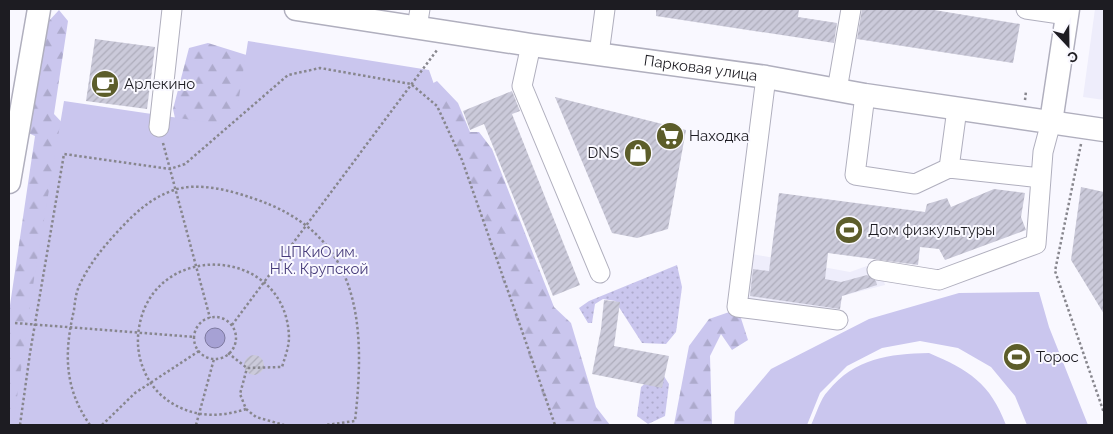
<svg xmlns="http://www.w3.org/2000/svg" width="1113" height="434" viewBox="0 0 1113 434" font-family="Raleway,sans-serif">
<defs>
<pattern id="grass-dots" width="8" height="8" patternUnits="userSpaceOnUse" patternTransform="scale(1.25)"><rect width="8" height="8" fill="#cac6ee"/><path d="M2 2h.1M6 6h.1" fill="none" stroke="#adaacc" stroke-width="1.8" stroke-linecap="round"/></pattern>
<pattern id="forest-firs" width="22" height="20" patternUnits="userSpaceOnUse" patternTransform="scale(1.25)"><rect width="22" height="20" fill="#cac6ee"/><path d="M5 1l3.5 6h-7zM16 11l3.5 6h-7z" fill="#adaacc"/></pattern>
<pattern id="building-hatch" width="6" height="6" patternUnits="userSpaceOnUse" patternTransform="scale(1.25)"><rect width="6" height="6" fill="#cbcada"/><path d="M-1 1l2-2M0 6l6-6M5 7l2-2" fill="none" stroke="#aeadbb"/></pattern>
</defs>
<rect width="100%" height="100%" fill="#f9f8ff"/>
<path fill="#eeedfb" d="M1095,9H1104V100L1083,97Z
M752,254L850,272L878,262L885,285L842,296L836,325L745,315Z"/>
<path fill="url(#grass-dots)" d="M677,265L682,287L676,332L666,344L642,343L615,301L603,299L595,304L592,323H588L579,308L589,301Z
M660,370L669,384L665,416L648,424L637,416L641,387Z"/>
<path fill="url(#forest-firs)" d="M59,10L68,21L54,114L68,129L48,425H9V312L35,136L26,132L47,23Z
M208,43L262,60L264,113L190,187L173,109L189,48Z
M437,81L458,103L470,132H479L492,149L554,307L571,323L596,407L610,425H405L415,93Z
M738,309L748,340L732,350L721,334L710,356L712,425H674L689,346L709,319Z"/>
<path fill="#cac6ee" d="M248,41L429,70L553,425H13L34,279L64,101L226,125L236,116Z
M1039,292L1049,327L1088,425H1027L1015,396L991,367L958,348L920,341L882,348L847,366L820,393L807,425H734L735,412L771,369L869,319L959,293Z
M929,353C969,370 990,383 1006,425H811C816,415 820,399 828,391C855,358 889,354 929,353Z"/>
<path fill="#a6a1d4" stroke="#7d799f" d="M205 338a10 10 0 1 1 20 0a10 10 0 1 1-20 0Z"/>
<path fill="url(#building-hatch)" d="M656,9H799L798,17L837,23L834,43L656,16Z
M862,9H928L1020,24L1013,63L857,39Z
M95,39L155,47L147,109L86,101Z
M512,91L520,111L512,114L580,285L553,296L484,124L470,130L463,111Z
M555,97L686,130L668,229L637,238L612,233Z
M1081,187L1104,192V314L1071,260Z
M994,189L1025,193L1021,217L1026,230L945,260L939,249L920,247L918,265L828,253L825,279L841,282L867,275L876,281L877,285L842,296L840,309L750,296L753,269L769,271L779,193L925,212L927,204L947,198L951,207Z
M604,300L620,302L614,346L669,356L662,388L592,374L601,329Z
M244 365a10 10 0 1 1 20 0a10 10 0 1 1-20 0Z"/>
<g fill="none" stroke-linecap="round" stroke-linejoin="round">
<defs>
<path id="minor" d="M1026,9L1067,15
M417,27L420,9
M531,45L522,86L600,273
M599,54L605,9
M766,77L737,307L838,320
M837,90L851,9
M865,95L855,175L915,184L949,168L1041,178
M159,127L172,9
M949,168L957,109
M877,270L939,280L1036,244L1043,152L1051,122"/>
<g id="major">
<path id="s1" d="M296,9L531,45L766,77L865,95L1104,130"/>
<path d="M1051,122L1068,9"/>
<path d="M9,182L39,9"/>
</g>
</defs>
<use href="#minor" stroke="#b0afbe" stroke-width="21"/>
<use href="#major" stroke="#b0afbe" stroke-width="25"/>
<path stroke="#87868d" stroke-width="2.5" stroke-dasharray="2.5 2.5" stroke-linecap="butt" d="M1025,100L1026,91
M163,143L210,318
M1081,144L1055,271L1104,413
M194 338a21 21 0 1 1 42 0a21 21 0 1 1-42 0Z
M15,323L195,337
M232,325L437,50
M228,353L247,368L282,367C285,357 289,347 289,337C286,242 144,239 138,337C137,358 145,380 161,395C186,417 216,419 246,409L240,394L247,368
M246,409L256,417L284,425
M20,425L30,353L64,154L170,169L185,164L288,75L320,68L411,84L437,106L462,160L555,425
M90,425C64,388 64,353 74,310C75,301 76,292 80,284C90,263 104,246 120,229C136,212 151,198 174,190C198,182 229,190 252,198C361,233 366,323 355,421L326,425
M102,425L135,393L199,351
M196,425L214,359"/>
<use href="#minor" stroke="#fff" stroke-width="19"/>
<use href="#major" stroke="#fff" stroke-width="22"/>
</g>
<defs>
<symbol id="cafe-disc" viewBox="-11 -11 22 22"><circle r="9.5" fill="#5c5d2a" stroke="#f9f8ff"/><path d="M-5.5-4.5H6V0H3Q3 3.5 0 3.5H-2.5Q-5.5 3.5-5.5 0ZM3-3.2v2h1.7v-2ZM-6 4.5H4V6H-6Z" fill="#fff"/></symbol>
<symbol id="supermarket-disc" viewBox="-11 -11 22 22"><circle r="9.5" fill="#5c5d2a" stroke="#f9f8ff"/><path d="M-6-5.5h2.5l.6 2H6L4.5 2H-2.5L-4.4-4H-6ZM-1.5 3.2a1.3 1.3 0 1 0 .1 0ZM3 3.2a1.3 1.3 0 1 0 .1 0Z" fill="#fff"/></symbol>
<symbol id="shop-disc" viewBox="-11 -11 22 22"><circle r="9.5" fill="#5c5d2a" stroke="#f9f8ff"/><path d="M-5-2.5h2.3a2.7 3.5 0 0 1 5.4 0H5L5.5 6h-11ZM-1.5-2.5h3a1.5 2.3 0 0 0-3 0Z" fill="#fff"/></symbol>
<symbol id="stadium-disc" viewBox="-11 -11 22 22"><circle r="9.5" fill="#5c5d2a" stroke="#f9f8ff"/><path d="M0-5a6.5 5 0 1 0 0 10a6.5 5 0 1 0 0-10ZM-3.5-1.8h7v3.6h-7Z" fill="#fff"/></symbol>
</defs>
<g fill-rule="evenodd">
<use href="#cafe-disc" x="89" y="68" width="32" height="32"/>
<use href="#supermarket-disc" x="654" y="120" width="32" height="32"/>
<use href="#shop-disc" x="622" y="137" width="32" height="32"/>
<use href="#stadium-disc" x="833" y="214" width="32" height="32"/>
<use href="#stadium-disc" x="1001" y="341" width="32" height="32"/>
</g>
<g text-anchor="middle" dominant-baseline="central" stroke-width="4" stroke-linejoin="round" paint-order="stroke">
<g font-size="15" fill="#1d1c22" stroke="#f9f8ff">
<text stroke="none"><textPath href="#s1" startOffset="409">Парковая улица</textPath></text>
</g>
<g font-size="15" fill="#1d1c22" stroke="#f9f8ff" text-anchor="start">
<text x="124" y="84">Арлекино</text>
<text x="689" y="136">Находка</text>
<text x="619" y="153" text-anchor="end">DNS</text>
<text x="868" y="230">Дом физкультуры</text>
<text x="1036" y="357">Торос</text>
</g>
<g font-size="15" fill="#483d7c" stroke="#f9f8ff">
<text x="319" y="252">ЦПКиО им.<tspan x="319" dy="17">Н.К. Крупской</tspan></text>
</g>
</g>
<rect width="1113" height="434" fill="none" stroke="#1d1c22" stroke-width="20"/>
<g transform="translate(1068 45) rotate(158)" stroke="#f9f8ff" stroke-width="4" paint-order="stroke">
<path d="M0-4L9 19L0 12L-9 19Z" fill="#1d1c22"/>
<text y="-8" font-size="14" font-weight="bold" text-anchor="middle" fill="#1d1c22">С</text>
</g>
</svg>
